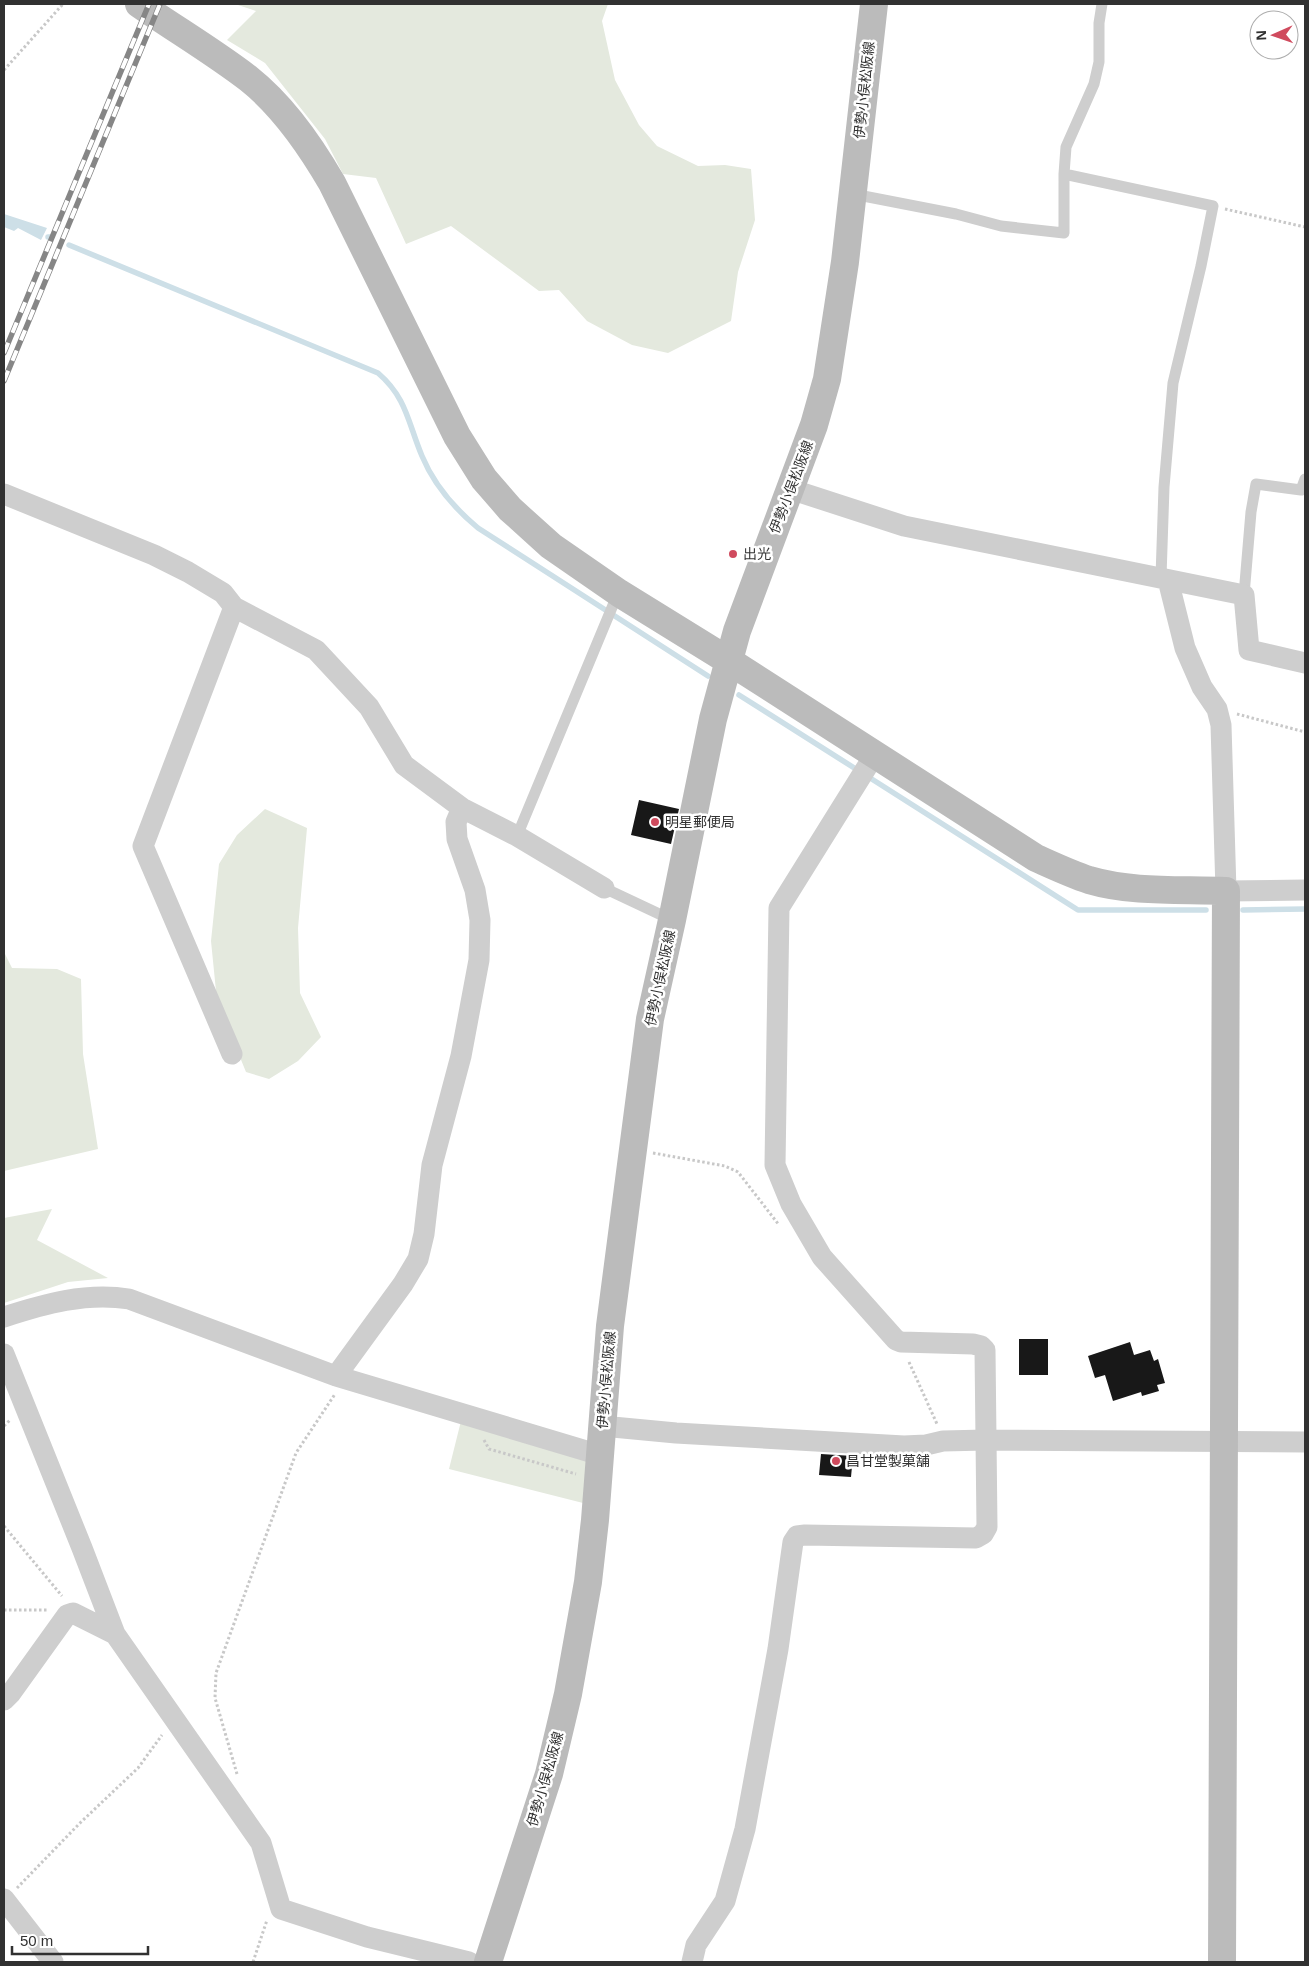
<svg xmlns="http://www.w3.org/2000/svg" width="1309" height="1966" viewBox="0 0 1309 1966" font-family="Arial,'Noto Sans JP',sans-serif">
<rect width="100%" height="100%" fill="#fff"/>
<path fill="#e4e9de" d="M235,4H608L602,21L615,80L639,125L657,146L698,166L725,165L751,169L755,220L738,272L731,321L668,353L632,345L587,321L559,290L539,291L451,226L406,244L376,178L343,174L325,139L265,63L227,40L256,11Z
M265,809L307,828L298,928L300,993L321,1037L298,1061L269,1079L246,1072L217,1001L211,941L219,864L237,835Z
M4,952L12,968L57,969L81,979L83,1054L98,1149L4,1171Z
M52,1209L37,1240L108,1278L68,1282L4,1303V1218Z
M461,1421L589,1459L583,1503L449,1469Z"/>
<path fill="#cddfe7" d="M4,214L47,228L41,240L18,228L14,231L4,227Z"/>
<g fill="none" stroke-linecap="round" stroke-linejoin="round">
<path stroke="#cddfe7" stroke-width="5.5" d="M48,237H50
M69,245L378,373C407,398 408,423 422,456C434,485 454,508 478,528L708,676
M739,695L859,771
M867,776L1078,910H1206
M1243,910L1305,909"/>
</g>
<path fill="#181818" d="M639,800L679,809L671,844L631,835Z
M1019,1339H1048V1375H1019Z
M1130,1342L1134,1355L1150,1350L1154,1361L1158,1359L1165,1383L1157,1385L1159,1391L1142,1396L1141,1392L1113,1401L1105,1375L1095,1378L1088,1356Z
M821,1454L853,1456L851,1477L819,1475Z"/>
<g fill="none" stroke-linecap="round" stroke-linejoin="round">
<path stroke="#c8c8c8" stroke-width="3" stroke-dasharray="2.5 2.5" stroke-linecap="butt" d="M4,70L63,4
M1225,209L1305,227
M1237,714L1305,732
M653,1153L725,1166L738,1172L779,1225
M909,1362L937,1424
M4,1426L10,1420
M484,1440L489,1449L576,1474
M4,1526L62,1596
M4,1610H48
M237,1774L215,1698L216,1673L296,1453L335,1394
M17,1888L80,1823L138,1768L162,1735
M253,1962L267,1920"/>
<path stroke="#cecece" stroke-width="11" d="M1102,4L1099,23V62L1094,84L1066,147L1064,174L1213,206L1201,266L1173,383L1164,487L1161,577
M853,194L956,214L1001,226L1064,233V174
M1244,595L1251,512L1256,484L1301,490L1305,479
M517,836L618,593
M604,888L672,920"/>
<path stroke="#cecece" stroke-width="21" d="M790,489L904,526L1244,595L1249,650L1305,663
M4,494L154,555L188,572L223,593L234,607L316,650L369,707L404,765L462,808L517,836L604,888
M1168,580L1185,648L1202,687L1217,709L1221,725L1226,891L1305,890
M232,1054L143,846L234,607
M4,1317C44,1304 86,1292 129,1299L336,1376L600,1455
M4,1354L82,1548L115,1634L261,1843L281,1909L367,1937L469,1962
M336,1376L403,1284L418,1259L424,1234L432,1165L461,1056L479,960L480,920L475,890L457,839L456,822L462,808
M602,1426L676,1433L904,1446L926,1445L943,1441L986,1440L1305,1442
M4,1700L11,1693L67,1615L73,1613L115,1634
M4,1899L53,1962
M692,1962L696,1945L725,1901L745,1829L778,1649L793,1542L797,1536L805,1535L976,1538L983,1534L987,1527L985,1350L981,1346L973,1344L901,1342L896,1340L822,1257L791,1204L775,1165L779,908L875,754"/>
<path stroke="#bbb" stroke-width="28" d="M139,4C175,29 214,52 249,79C283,106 310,145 332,183L457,436L484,479L510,509L551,546L619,593L729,661L1036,858C1054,866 1071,874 1089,880C1133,893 1182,889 1226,891L1222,1962
M488,1962L549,1774L568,1694L588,1582L595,1520L610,1326L650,1019L672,920L713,719L737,631L814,425L827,379L845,262L874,4"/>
<defs>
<path id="rail" d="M4,353L149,4
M4,381L160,4"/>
</defs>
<use href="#rail" stroke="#868686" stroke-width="5.5"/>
<use href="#rail" stroke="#fff" stroke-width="4" stroke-dasharray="11" stroke-linecap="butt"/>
</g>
<g fill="#d04b5e" stroke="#fff" stroke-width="2">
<circle cx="733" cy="554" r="5"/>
<circle cx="655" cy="822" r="5"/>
<circle cx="836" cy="1461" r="5"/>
</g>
<g text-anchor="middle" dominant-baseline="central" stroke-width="5" stroke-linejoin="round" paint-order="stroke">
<g font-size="14" fill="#313131" stroke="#fff">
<text transform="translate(864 90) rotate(-84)">伊勢小俣松阪線</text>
<text transform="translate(791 487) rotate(-69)">伊勢小俣松阪線</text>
<text transform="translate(660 978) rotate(-78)">伊勢小俣松阪線</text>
<text transform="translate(606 1380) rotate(-85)">伊勢小俣松阪線</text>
<text transform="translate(545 1779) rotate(-74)">伊勢小俣松阪線</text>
</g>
<g font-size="14" fill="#313131" stroke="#fff" text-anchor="start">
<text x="743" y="554">出光</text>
<text x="665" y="822">明星郵便局</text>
<text x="846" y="1461">昌甘堂製菓舗</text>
</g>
</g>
<rect width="1309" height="1966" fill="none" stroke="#313131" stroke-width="10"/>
<g transform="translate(1274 35) rotate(268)"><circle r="24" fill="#ffffff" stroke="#adadad"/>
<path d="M0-4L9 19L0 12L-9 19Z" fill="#d04b5e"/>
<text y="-8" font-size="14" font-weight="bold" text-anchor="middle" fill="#313131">N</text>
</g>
<path d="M12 1946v8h136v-8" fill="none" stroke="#313131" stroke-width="2.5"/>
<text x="20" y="1946" font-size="15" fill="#313131" stroke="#ffffff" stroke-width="4" paint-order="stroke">50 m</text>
</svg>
